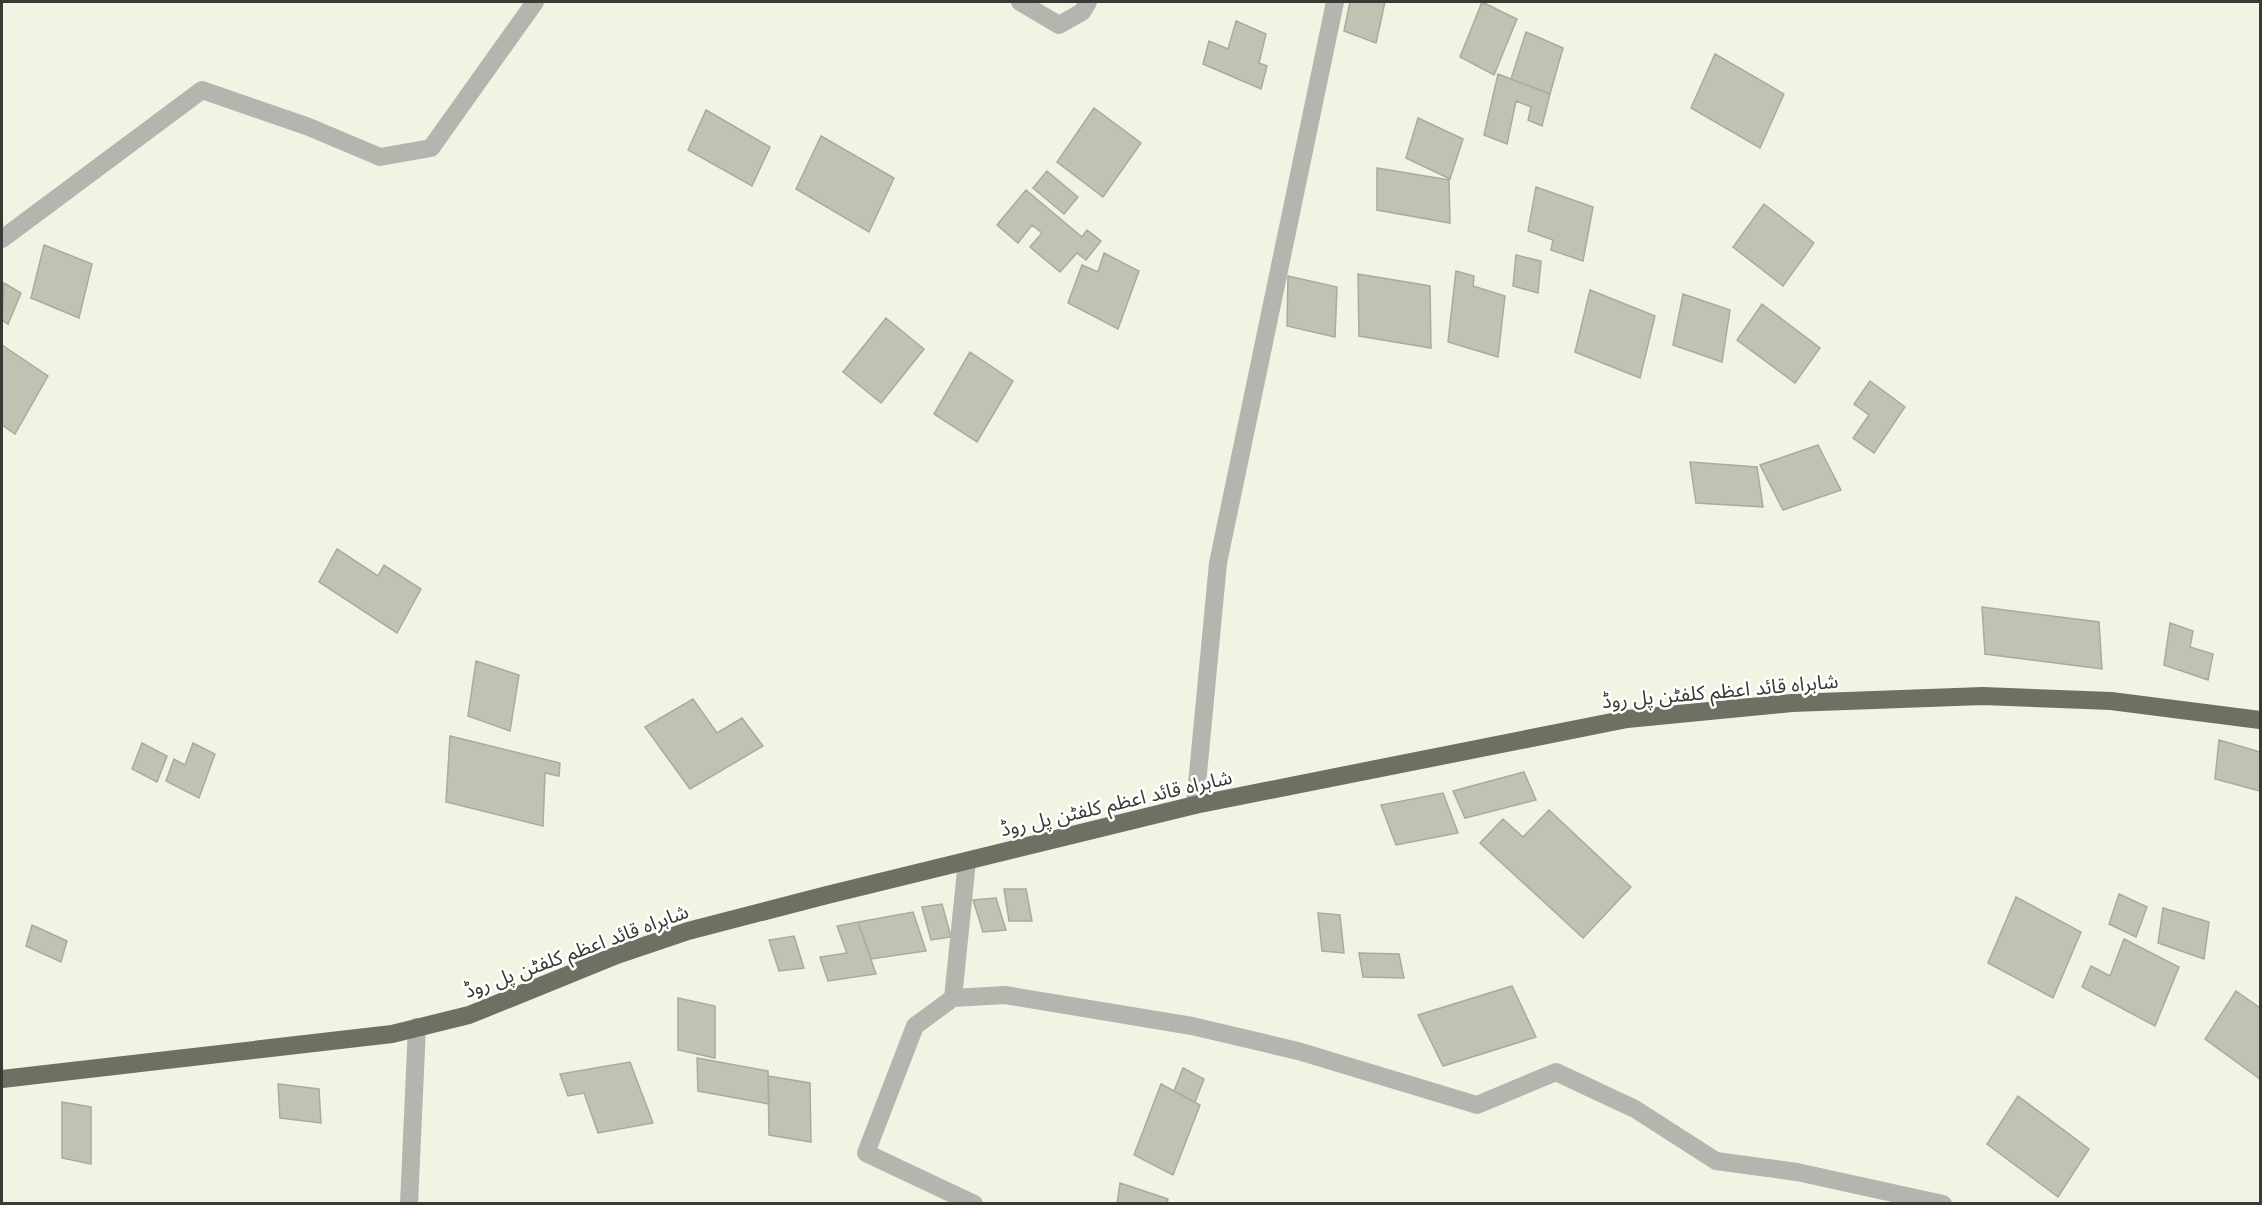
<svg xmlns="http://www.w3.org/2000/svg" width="2262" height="1205" viewBox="0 0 2262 1205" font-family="'Fira Sans','Noto Sans Arabic',sans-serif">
<rect width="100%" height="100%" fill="#f1f3e3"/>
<path fill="#c0c2b3" stroke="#a9ab9d" stroke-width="1.5" d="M1350,2H1385L1376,43L1344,31Z
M1482,2L1517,19L1494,75L1460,57Z
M1236,21L1266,34L1259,63L1267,66L1261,89L1203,64L1209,41L1228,49Z
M1526,32L1563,48L1550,94L1511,79Z
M1715,54L1784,94L1760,148L1691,108Z
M1498,74L1550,94L1542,126L1528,120L1531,107L1516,101L1507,144L1484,135Z
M1094,108L1141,143L1103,197L1057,162Z
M706,110L770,147L752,186L688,150Z
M1418,118L1463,139L1450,179L1406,158Z
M821,136L894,178L869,232L796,189Z
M1377,168L1449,180L1450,223L1377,210Z
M1047,171L1078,197L1064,214L1033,188Z
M1536,187L1593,207L1583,261L1551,250L1553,240L1528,231Z
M1026,190L1082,237L1087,230L1101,241L1086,260L1077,253L1060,272L1030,247L1042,233L1032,225L1018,243L997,225Z
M1764,204L1814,243L1783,286L1733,247Z
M44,245L92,264L79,318L31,298Z
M1104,253L1139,271L1118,329L1068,303L1082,265L1098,272Z
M1516,255L1541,261L1538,293L1513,286Z
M1456,271L1474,276L1473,286L1505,296L1498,357L1448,342Z
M1358,274L1430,286L1431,348L1359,336Z
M1288,276L1337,287L1335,337L1287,326Z
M4,283L21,293L8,324L2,320Z
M1590,290L1655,316L1640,378L1575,352Z
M1683,294L1730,310L1722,362L1673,345Z
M1762,304L1820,348L1795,383L1737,340Z
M886,318L924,349L881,403L843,372Z
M2,345L48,376L15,434L2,425Z
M970,352L1013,381L977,442L934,414Z
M1870,381L1905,407L1874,453L1853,438L1869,415L1854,404Z
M1818,445L1841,490L1783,510L1760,465Z
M1690,462L1757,467L1763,507L1696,503Z
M337,549L378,576L384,565L421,589L397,633L319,582Z
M1982,607L2099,622L2102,669L1985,654Z
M2170,623L2193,631L2190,647L2213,654L2208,680L2164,665Z
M476,661L519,675L510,731L468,716Z
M693,699L717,733L742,718L763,746L690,789L645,727Z
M450,736L560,763L559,776L545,773L543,826L446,802Z
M2219,740L2260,752V791L2215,779Z
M142,743L167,756L157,782L132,769Z
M193,743L215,754L199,798L166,781L174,759L185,765Z
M1524,772L1536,800L1465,818L1453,791Z
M1443,793L1458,833L1396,845L1381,805Z
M1549,810L1631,887L1583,938L1480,843L1503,819L1523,837Z
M1004,889H1026L1032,921H1009Z
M2119,894L2147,907L2136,937L2109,924Z
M2016,897L2081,932L2053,998L1988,963Z
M996,898L1006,930L983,932L973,900Z
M942,904L951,937L931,940L922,907Z
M2163,908L2209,922L2204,959L2158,943Z
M913,912L926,951L871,959L858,922Z
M1318,913L1340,915L1344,953L1322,951Z
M858,922L876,974L828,981L820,957L847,953L837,926Z
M32,925L67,941L61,962L26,946Z
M794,936L804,968L779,971L769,940Z
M2124,939L2179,967L2155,1026L2082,987L2091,966L2110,976Z
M1359,953L1399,954L1404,978L1363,977Z
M1512,986L1536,1037L1443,1066L1418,1015Z
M2236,991L2260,1008V1079L2205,1039Z
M678,998L715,1006V1058L678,1050Z
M697,1058L768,1071L769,1104L698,1091Z
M630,1062L653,1123L598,1133L584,1093L568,1096L560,1074Z
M1183,1068L1204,1079L1195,1102L1174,1091Z
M768,1076L810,1083L811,1142L769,1135Z
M278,1084L319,1089L321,1123L280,1118Z
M1161,1084L1200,1105L1173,1175L1134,1155Z
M2018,1096L2089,1149L2058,1197L1987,1144Z
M62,1102L91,1107V1164L62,1158Z
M1120,1183L1168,1199L1167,1204H1117Z"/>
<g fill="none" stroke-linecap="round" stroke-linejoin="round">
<path stroke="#b4b5ae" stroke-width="18" d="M1020,2L1059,25L1082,12L1088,2
M2,239L202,90L309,127L380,157L431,148L535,2
M1195,805L1218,563L1335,2
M967,861L953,998L915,1026L866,1153L974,1204
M953,998L1005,995L1192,1026L1298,1051L1477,1105L1556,1072L1635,1109L1716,1161L1797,1172L1943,1204
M409,1204L417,1027"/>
<path stroke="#6f7063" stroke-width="18" d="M2,1079L392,1034L469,1015L617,955L688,931L827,895L1195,805L1627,719L1792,703L1983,696L2111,701L2260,720"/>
</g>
<g text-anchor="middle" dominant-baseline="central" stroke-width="5" stroke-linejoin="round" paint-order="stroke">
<g font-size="20" fill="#3a3a34" stroke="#fff">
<text transform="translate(1720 691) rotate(-5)">شاہراہ قائد اعظم کلفٹن پل روڈ</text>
<text transform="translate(1116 803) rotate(-13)">شاہراہ قائد اعظم کلفٹن پل روڈ</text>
<text transform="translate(576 951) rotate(-20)">شاہراہ قائد اعظم کلفٹن پل روڈ</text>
</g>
</g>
<rect width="2262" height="1205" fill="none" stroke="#3a3a34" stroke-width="6"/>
</svg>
